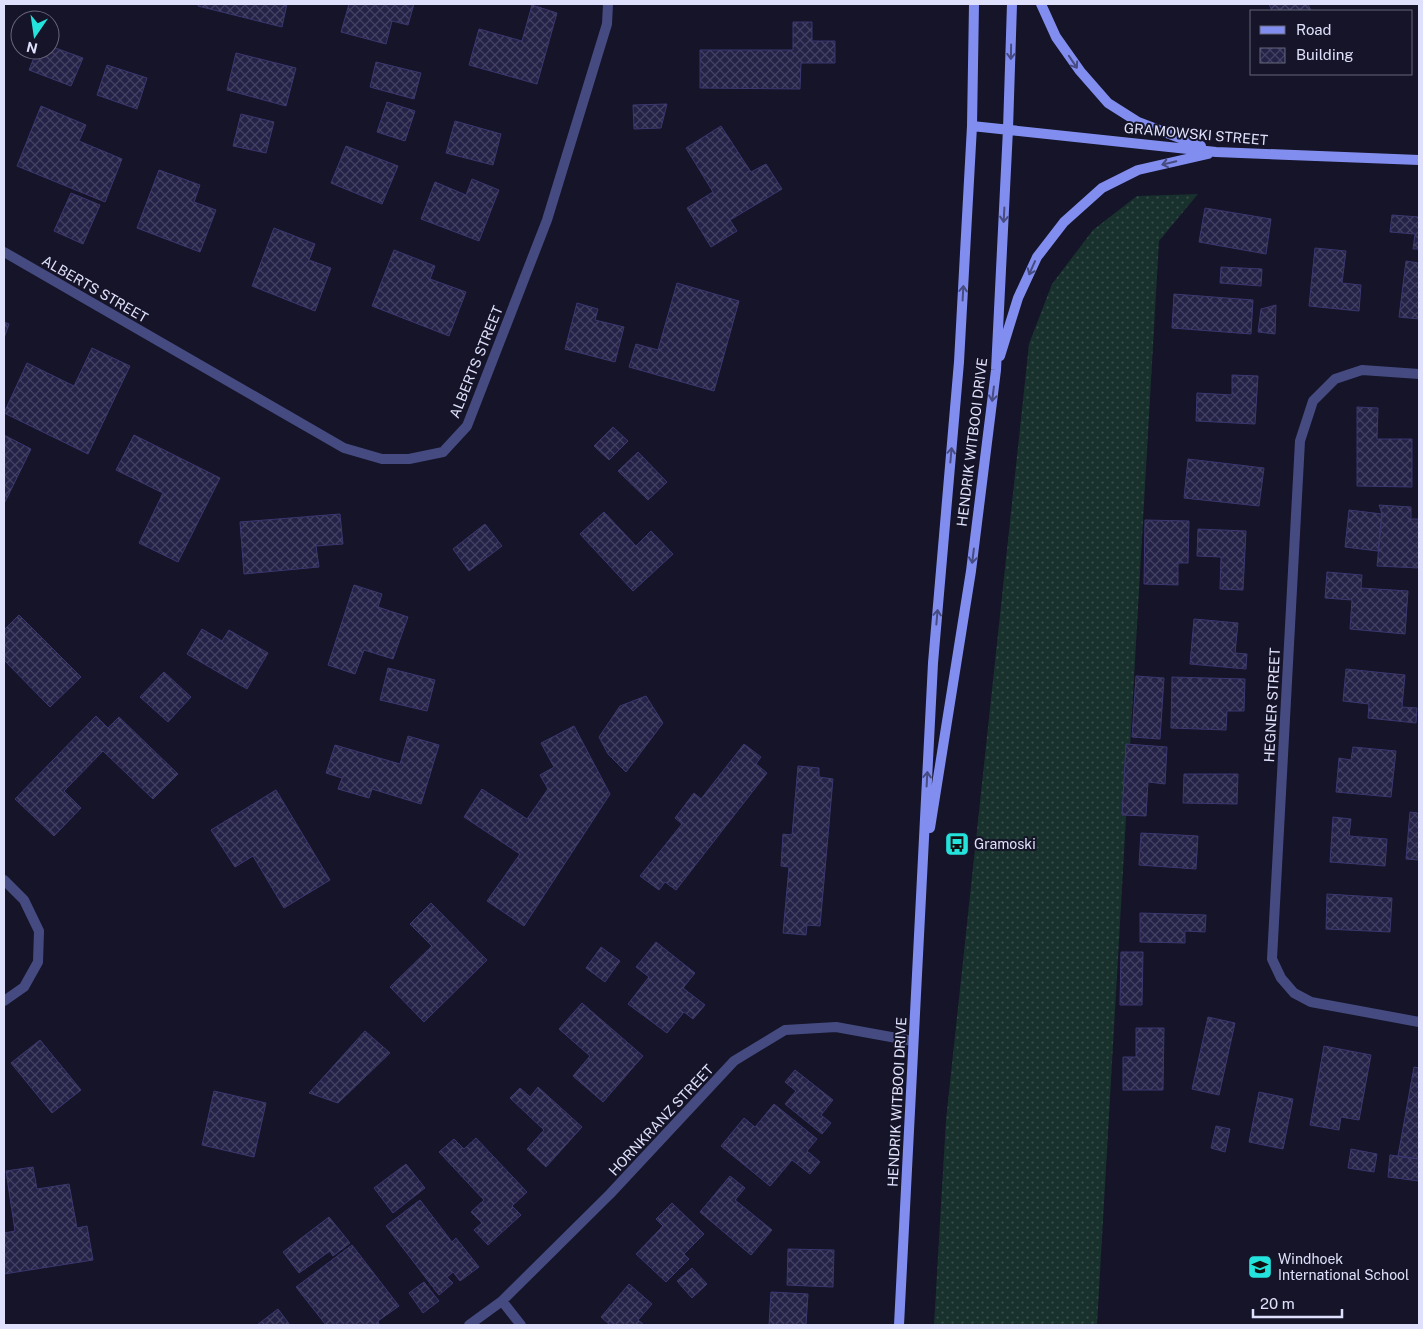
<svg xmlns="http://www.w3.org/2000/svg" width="1423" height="1329" viewBox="0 0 1423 1329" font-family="'Public Sans',sans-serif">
<defs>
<pattern id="grass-dots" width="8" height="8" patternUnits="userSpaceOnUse" patternTransform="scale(1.25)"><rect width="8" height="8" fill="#18312d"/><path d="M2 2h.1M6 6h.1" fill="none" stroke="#394f4c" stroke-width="1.8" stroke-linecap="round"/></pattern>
<pattern id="building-cross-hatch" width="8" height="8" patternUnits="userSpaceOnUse" patternTransform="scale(1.25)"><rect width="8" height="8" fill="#252247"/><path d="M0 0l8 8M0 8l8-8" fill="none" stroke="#444262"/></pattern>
</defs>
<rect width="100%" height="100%" fill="#151428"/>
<path fill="url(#grass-dots)" d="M1198,194L1159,241L1097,1325H934L946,1120L1029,344L1052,284L1093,230L1137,196Z"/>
<path fill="url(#building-cross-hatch)" stroke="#3b3770" d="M199,4H287L282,27L198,6Z
M349,4H414L408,25L392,21L386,44L341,32Z
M1269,4H1308L1311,11H1272Z
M532,5L557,13L537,84L469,65L479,29L522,41Z
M793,22H812V41H835V63H801L800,89L700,88V50H793Z
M50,46L83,58L71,86L29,70L37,50H50Z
M236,53L296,68L286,106L227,90Z
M376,62L421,73L414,99L370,87Z
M107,65L147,78L137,109L97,95Z
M387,102L415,111L405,141L377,132Z
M667,104L661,128L634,129L633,105Z
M41,106L86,125L79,141L122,159L105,202L17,166Z
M241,114L274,122L266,153L233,146Z
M455,121L501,134L493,165L446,153Z
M721,126L751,172L766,164L782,189L730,220L737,231L711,247L687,208L713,192L686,148Z
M346,146L398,166L382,204L331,183Z
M159,170L200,185L194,202L216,210L200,252L137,228Z
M472,179L499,190L479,241L421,219L435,182L466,195Z
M71,193L100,205L83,244L54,231Z
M1205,208L1271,219L1266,254L1199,242Z
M1392,215L1419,217V249H1413L1415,234L1390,232Z
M274,228L315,244L309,260L331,268L315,311L252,286Z
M1315,248L1346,251L1342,283L1361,285L1359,311L1309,306Z
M394,250L435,266L430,279L466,292L449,336L372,306Z
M1406,261L1419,263V319L1399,317Z
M1221,267L1262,269L1261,286L1220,283Z
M677,283L739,301L714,391L629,367L636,344L658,350Z
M1174,294L1253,300L1251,334L1172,328Z
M577,303L598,309L595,320L624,327L615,362L565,349Z
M1276,305L1275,334L1258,332L1261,309Z
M4,322L9,324L4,338Z
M92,348L130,366L88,454L4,413L27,363L74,386Z
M1232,375L1258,376L1255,424L1196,421L1197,393L1232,395Z
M1357,407L1378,408L1377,439H1412V487L1357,486Z
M613,427L628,441L609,460L594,446Z
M4,435L31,449L5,502L4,501Z
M134,435L220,478L178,562L139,543L163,493L116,470Z
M638,452L667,482L648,500L618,471Z
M1188,459L1264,468L1259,506L1184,498Z
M1379,505L1411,507V519H1419V568L1377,566L1382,514Z
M1349,510L1382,514L1378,551L1345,547Z
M604,512L636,546L651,531L673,554L633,591L580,534Z
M340,514L343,544L316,546L319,567L244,574L240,522Z
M1145,520L1189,521L1188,563H1178V585L1144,584Z
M485,524L502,546L469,571L453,549Z
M1198,529L1246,531L1243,590L1220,589L1221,557L1197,556Z
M1327,572L1362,575L1361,588L1408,591L1405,634L1350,629L1352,600L1325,598Z
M354,585L382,594L378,607L408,617L393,659L364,650L355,674L328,665Z
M19,615L81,677L50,707L4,660V630Z
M1194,619L1238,623L1235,653L1247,654L1246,669L1190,664Z
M202,629L222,641L229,630L268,653L247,689L187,654Z
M388,668L435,680L427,711L380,700Z
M1346,669L1405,675L1402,707L1417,708L1416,723L1368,718L1369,704L1343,701Z
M164,672L191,697L168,722L140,697Z
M1136,676L1164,678L1160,739L1132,737Z
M1172,677L1245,679L1244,711H1227L1226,730L1171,728Z
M646,696L663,723L626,772L608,754L599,737L620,706Z
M96,716L108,728L119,717L178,774L153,799L103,751L64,791L81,808L54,836L15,799Z
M574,726L610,794L524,926L487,901L520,854L464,817L482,789L527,819L548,789L540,775L554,767L541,743Z
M408,736L439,745L421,804L372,789L369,798L338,789L342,778L326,773L335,745L400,764Z
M744,744L761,757L756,764L767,773L676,890L665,882L659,890L640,876L682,824L675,818L694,793L701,799Z
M1126,744L1167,747L1165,784L1148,782L1146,816L1122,815Z
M1353,747L1396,751L1391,797L1336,792L1339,758L1351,760Z
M798,766L819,768V777L833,779L820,926L807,925L806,935L783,933L789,867L781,866L783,834L792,835Z
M1184,774H1238L1237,804L1183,803Z
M276,790L330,880L284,908L253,856L235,867L211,830Z
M1410,812L1419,813V860L1406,859Z
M1333,817L1351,819L1349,836L1387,839L1385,866L1330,862Z
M1141,833L1198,836L1196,869L1139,865Z
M1327,894L1392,898L1390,932L1326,929Z
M431,903L487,960L424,1022L390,987L432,946L410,924Z
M1140,913L1206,915L1205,932L1185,931V943L1140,942Z
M656,942L695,973L683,988L705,1005L693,1019L684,1012L667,1033L628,1004L649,977L636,967Z
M601,947L620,961L605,982L586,968Z
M1121,952H1143L1142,1005H1120Z
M582,1003L643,1056L603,1102L573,1076L590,1056L559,1029Z
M1208,1017L1235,1023L1219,1095L1192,1089Z
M1136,1028H1164L1163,1090H1123V1057H1136Z
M365,1031L390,1053L338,1103L309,1093Z
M40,1040L81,1090L52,1113L11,1063Z
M1324,1046L1371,1055L1359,1120L1341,1117L1339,1130L1310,1125Z
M1414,1067L1419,1068V1159L1398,1156Z
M795,1070L833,1100L821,1115L831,1123L822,1134L785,1104L796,1091L785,1082Z
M538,1087L582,1127L546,1167L527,1149L544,1130L510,1098L520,1088L530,1097Z
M214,1091L266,1103L254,1157L202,1145Z
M1259,1092L1293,1099L1283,1149L1249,1142Z
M774,1104L817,1139L807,1151L820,1162L810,1174L792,1160L770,1186L721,1146L744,1118L755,1127Z
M1216,1126L1230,1129L1225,1152L1211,1148Z
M476,1138L527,1192L512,1206L521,1215L488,1245L474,1230L482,1223L471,1212L484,1200L439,1152L454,1139L464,1149Z
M1351,1149L1377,1154L1374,1172L1348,1168Z
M1390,1155L1419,1159V1181L1388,1177Z
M406,1164L425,1188L393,1213L374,1188Z
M33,1167L37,1189L69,1184L77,1228L87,1226L93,1260L4,1274V1233L15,1231L6,1171Z
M730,1176L745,1188L735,1200L772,1230L751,1255L700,1212Z
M420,1200L452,1242L456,1238L479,1267L460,1281L453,1272L447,1277L453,1283L439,1295L386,1226Z
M672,1203L704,1234L684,1254L689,1259L666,1282L636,1254L663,1226L656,1219Z
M329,1217L350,1243L333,1256L330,1251L299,1273L283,1252Z
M352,1245L399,1306L378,1321L379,1325H326L296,1287Z
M788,1249L834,1250L833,1287L787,1285Z
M692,1268L707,1284L692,1298L677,1281Z
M424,1282L439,1301L423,1313L409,1293Z
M629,1284L652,1304L638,1320L644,1325H610L601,1317Z
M771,1292L808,1294L806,1325H769Z
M278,1309L290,1325H257Z"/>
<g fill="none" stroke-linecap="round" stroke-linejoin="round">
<path stroke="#454b81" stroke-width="10" d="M4,252L344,448L382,459H409L443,452L467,426L547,220L607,24L608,4
M1419,374L1362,370L1335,379L1313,401L1300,441L1272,959L1281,978L1294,993L1311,1002L1419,1022
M4,880L24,900L39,931L38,962L24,987L4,1001
M502,1301L521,1325
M469,1325L502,1301L610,1194L734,1061L785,1030L836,1027L913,1041"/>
<path stroke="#828eef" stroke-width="10" d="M1041,4L1056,37L1080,71L1108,103L1138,122L1201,146
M972,126L1216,152L1419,160
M1000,356L1018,298L1037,257L1064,222L1102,188L1138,170L1208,154
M930,828L971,571L996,370L1008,129L1012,4
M899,1325L933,663L959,362L972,126L974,4"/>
</g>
<defs><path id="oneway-shaft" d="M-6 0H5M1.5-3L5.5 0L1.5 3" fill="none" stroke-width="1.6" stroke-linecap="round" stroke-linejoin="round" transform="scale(1.25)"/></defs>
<g stroke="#464b82">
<use href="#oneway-shaft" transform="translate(1011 52) rotate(91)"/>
<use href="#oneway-shaft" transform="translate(1073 62) rotate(56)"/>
<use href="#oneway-shaft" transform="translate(1169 163) rotate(167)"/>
<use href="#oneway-shaft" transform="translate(1004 215) rotate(93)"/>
<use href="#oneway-shaft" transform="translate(1032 268) rotate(114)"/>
<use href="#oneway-shaft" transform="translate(963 293) rotate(-87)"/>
<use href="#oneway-shaft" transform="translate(993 394) rotate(97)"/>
<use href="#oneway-shaft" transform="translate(951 455) rotate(-85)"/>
<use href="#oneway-shaft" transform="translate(973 556) rotate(97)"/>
<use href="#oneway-shaft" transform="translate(937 617) rotate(-85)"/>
<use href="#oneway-shaft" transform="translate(927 779) rotate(-87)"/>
</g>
<defs>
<symbol id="bus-square" viewBox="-11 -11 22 22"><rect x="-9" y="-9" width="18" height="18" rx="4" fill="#24e2dc" stroke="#151428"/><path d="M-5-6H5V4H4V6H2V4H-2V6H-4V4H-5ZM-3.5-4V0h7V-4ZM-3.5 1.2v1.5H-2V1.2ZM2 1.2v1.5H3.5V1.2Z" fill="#111"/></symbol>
<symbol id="school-square" viewBox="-11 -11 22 22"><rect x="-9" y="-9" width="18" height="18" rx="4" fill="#24e2dc" stroke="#151428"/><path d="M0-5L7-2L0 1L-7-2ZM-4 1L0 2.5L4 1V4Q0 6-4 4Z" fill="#111"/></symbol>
</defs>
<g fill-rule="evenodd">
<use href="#bus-square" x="943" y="830" width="28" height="28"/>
<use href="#school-square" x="1246" y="1253" width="28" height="28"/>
</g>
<g text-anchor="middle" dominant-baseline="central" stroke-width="4" stroke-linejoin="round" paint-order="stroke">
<g font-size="14" fill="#dfe0fb" stroke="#151428">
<text transform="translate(1196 134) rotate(5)">GRAMOWSKI STREET</text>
<text transform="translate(95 289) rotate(30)">ALBERTS STREET</text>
<text transform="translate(476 362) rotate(-68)">ALBERTS STREET</text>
<text transform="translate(972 442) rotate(-83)">HENDRIK WITBOOI DRIVE</text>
<text transform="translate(1272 705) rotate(-87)">HEGNER STREET</text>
<text transform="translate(897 1102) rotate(-87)">HENDRIK WITBOOI DRIVE</text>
<text transform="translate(661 1120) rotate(-47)">HORNKRANZ STREET</text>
</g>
<g font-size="14" fill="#dfe0fb" stroke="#151428" text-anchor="start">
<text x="974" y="844">Gramoski</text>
<text x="1278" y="1259">Windhoek<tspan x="1278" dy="16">International School</tspan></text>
</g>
</g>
<rect width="1423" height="1329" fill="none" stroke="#dfe0fb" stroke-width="10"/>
<rect x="1250" y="10" width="162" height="65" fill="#151428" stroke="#66667c"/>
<rect x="1260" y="26" width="25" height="8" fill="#828eef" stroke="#66667c"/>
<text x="1296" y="35" font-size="15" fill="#dfe0fb">Road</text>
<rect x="1260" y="48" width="25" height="15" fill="url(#building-cross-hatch)" stroke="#66667c"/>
<text x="1296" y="60" font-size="15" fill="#dfe0fb">Building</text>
<g transform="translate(35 35) rotate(193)"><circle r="24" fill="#151428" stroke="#66667c"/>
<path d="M0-4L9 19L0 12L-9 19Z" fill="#24e2dc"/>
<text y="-8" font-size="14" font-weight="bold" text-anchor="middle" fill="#dfe0fb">N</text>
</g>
<path d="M1253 1309v8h89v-8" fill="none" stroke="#dfe0fb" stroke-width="2.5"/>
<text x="1260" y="1309" font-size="15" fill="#dfe0fb" stroke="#151428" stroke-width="4" paint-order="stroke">20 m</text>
</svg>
